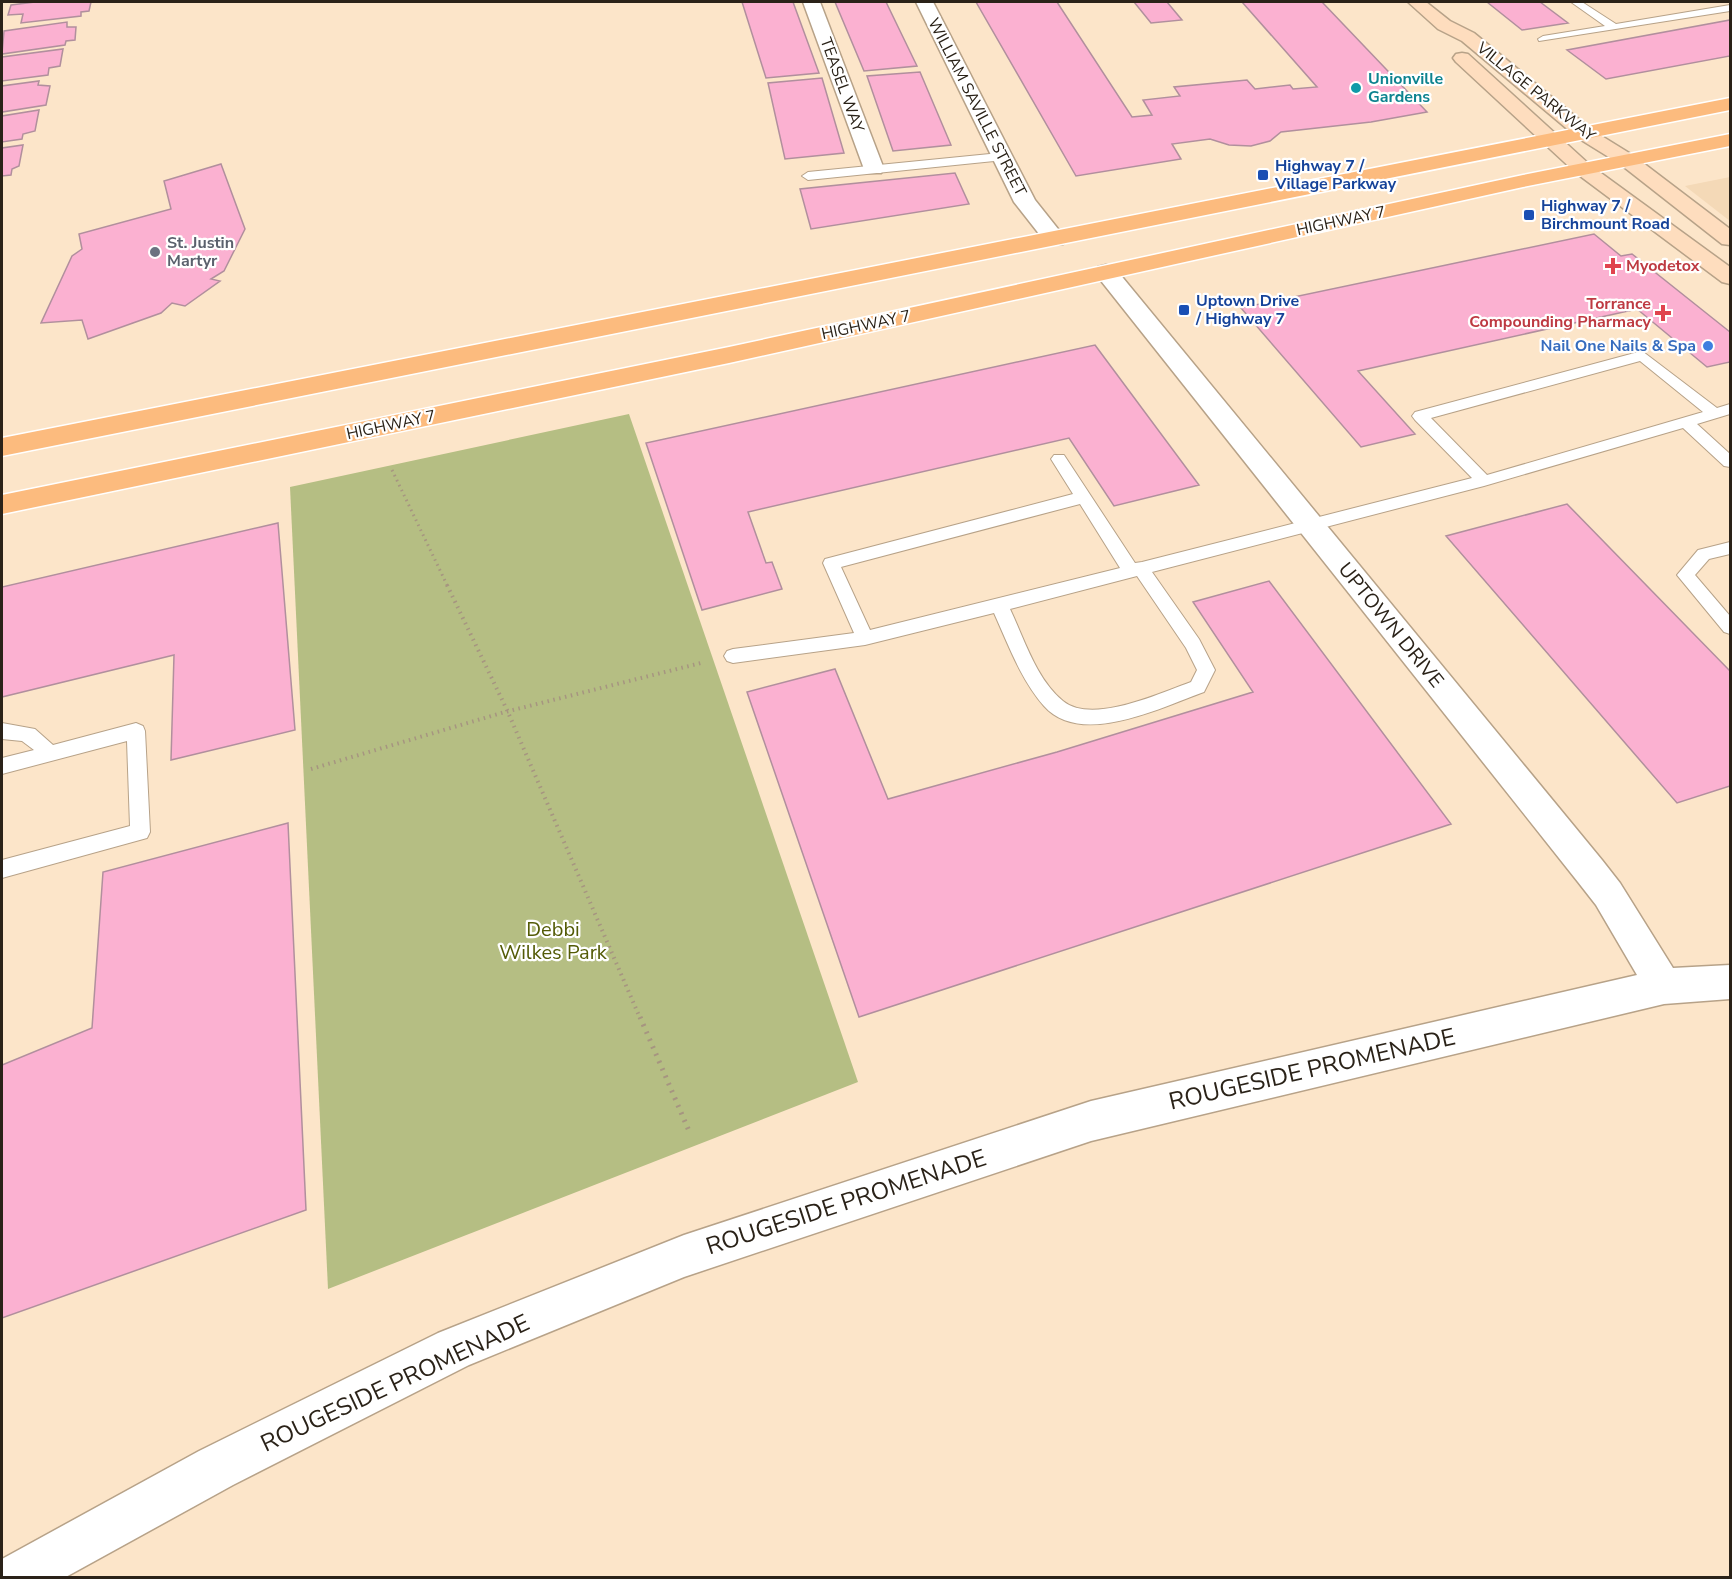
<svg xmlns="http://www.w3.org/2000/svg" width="1732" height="1579" viewBox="0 0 1732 1579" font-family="'Nunito Sans',sans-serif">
<rect width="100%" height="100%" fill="#fce5c9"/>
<path fill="#f4d9b7" d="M1730,177V221L1685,186Z"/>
<path fill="#b5be83" d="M629,414L858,1082L328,1289L290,487Z"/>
<path fill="#fbb1d1" stroke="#b18f9d" stroke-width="1.5" d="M35,2H91L89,11L81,12V16L21,23L23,14L8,15L11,5Z
M742,2H793L819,73L766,78Z
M835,2H886L917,66L864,71Z
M976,2H1057L1132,117L1152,115L1143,100L1180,96L1174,87L1247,80L1255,89L1290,85L1293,89L1317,87L1242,2H1322L1427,112L1371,122L1281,132L1270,141L1251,146L1229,145L1210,139L1172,144L1181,159L1076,176Z
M1134,2H1167L1182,20L1151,23Z
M1487,2H1540L1568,23L1522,30Z
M1730,20V56L1606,79L1567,50Z
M67,22V27H76L75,40L66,41L65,45L2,54L4,31Z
M63,49L60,66L49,68L48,75L2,81V57Z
M920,72L951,145L893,151L867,76Z
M822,78L844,153L785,159L768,83Z
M39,81L38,85L50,86L46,105L2,112V86Z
M39,110L35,131L23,134L22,139L2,142V116Z
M23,145L19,166L12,169L11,175L2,176V148Z
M221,164L245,229L224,271L211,279L220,281L185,306L172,303L161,313L88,339L82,320L41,323L72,256L82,249L79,234L171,209L164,181Z
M955,173L969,204L811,229L800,189Z
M1594,234L1621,256L1632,254L1730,332V362L1707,367L1637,309L1358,371L1415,434L1361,447L1241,308Z
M1095,345L1199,485L1114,506L1069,438L748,512L766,563L772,562L782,589L702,610L646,443Z
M1567,504L1730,671V786L1677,803L1446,536Z
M278,523L295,730L171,760L174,655L2,697V587Z
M1269,581L1451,824L859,1017L747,692L835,669L888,799L1057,752L1253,692L1193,602Z
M288,823L306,1210L2,1318V1065L92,1028L103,872Z"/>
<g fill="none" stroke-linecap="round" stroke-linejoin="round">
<defs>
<path id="service" d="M1571,2H1582L1616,24L1730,5V11L1539,41L1538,39L1543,36L1605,26Z
M1000,153L1004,154V160L808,180L802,176L808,172Z
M1642,351L1717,408L1730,404V414L1697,424L1730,454V467L1724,466L1683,428L1484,486L1152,572L1199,639L1215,670L1204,692C1162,707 1081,748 1044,706C1021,680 1008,644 994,613L865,645L733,663L727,661L724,656L727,651L733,649L854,633L823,563L825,559L1073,494L1051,459L1054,455H1064L1135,563L1142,562L1472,478L1415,420L1412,416L1415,412ZM1640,361L1703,412L1487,475L1431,418ZM1080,504L1120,568L870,630L841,567ZM1137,576L1186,648L1197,670L1191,682C1160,693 1092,725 1063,701C1036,679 1024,638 1010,609Z
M1730,542V554L1709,559L1695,575L1730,616V634L1724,632L1677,575L1698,550Z
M2,723L35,729L53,745L136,723L143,726L145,731L150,832L147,838L2,878V860L130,826L127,741L2,774V758L34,750L22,741L2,739Z"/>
<path id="minor" d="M803,2H820L884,169L881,173H867L864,169Z
M916,2H933L1035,200L1066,239L1063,244H1047L1014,202Z
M1106,265L1114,267L1602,860L1620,883L1673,968L1730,965V999L1664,1004L1091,1141L684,1277L469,1365L233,1485L64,1578H2V1559L199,1451L438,1333L684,1235L1091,1101L1637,975L1596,905L1578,882L1098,277L1095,272L1098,267Z"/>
<path id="secondary" d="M1408,2H1426L1450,21L1474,33L1592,130L1634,156L1730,229V245L1722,244L1620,164L1578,138L1462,41L1438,29Z
M1462,53L1468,54L1590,165L1730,267V284L1722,282L1576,173L1456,62L1453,58L1456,54Z"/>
<path id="primary" d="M1730,98V110L2,456V438Z
M1730,134V146L1523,187L729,363L2,514V495L729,347L1523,175Z"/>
</defs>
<use href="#service" stroke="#b7a288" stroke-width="2"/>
<use href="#minor" stroke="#b7a288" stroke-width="3"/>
<use href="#secondary" stroke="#b7a288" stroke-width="3"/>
<use href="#primary" stroke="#fff" stroke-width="3"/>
<path stroke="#a69580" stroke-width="3" stroke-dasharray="1.5 4" stroke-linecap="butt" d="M392,470L448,587"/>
<path stroke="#a69580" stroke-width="4" stroke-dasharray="1.5 4.5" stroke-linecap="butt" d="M447,585L507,710L640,1018
M311,769L505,712L701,663"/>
<path stroke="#a69580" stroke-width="5" stroke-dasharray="2 6" stroke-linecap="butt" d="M640,1017L689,1131"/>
<use href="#service" fill="#fff" fill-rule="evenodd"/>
<use href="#minor" fill="#fff" fill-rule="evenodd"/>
<use href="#secondary" fill="#feddbe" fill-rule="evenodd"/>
<use href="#primary" fill="#fcbb7e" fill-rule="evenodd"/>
</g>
<circle fill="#0f9aa8" stroke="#fff" stroke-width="2" cx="1356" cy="88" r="6"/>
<g fill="#1a4fb4" stroke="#fff" stroke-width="2">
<rect x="1257" y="169" width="12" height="12" rx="3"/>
<rect x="1523" y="209" width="12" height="12" rx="3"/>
<rect x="1178" y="304" width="12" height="12" rx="3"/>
</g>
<circle fill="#6b7280" stroke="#fff" stroke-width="2" cx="155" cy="252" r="6"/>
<g fill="#e0444e" stroke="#fff" stroke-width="2">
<path d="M1610 257h6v6h6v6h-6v6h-6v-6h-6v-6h6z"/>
<path d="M1660 304h6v6h6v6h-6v6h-6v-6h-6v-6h6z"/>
</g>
<circle fill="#3f7fe0" stroke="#fff" stroke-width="2" cx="1708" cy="346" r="6"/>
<g text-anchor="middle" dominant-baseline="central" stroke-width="4.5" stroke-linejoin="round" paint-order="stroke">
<g font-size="16" font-weight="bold" fill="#0d838f" stroke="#fff" text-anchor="start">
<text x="1368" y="79">Unionville<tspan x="1368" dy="18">Gardens</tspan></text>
</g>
<g font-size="16" fill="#2a2218" stroke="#fff">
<text transform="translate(842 85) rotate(70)">TEASEL WAY</text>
<text transform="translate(1536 92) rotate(39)">VILLAGE PARKWAY</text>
<text transform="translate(977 107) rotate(63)">WILLIAM SAVILLE STREET</text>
<text transform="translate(1341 221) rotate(-12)">HIGHWAY 7</text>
<text transform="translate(866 325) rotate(-12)">HIGHWAY 7</text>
<text transform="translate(391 425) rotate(-12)">HIGHWAY 7</text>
</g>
<g font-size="16" font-weight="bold" fill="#164399" stroke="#fff" text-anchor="start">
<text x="1275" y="166">Highway 7 /<tspan x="1275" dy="18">Village Parkway</tspan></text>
<text x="1541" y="206">Highway 7 /<tspan x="1541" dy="18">Birchmount Road</tspan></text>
<text x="1196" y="301">Uptown Drive<tspan x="1196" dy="18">/ Highway 7</tspan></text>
</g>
<g font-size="16" font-weight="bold" fill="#5b616d" stroke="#fff" text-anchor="start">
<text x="167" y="243">St. Justin<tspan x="167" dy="18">Martyr</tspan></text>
</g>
<g font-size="16" font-weight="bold" fill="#be3a42" stroke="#fff" text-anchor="start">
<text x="1626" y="266">Myodetox</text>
<text x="1651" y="304" text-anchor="end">Torrance<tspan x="1651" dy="18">Compounding Pharmacy</tspan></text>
</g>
<g font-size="16" font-weight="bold" fill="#366cbe" stroke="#fff" text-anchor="end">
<text x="1696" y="346">Nail One Nails &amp; Spa</text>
</g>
<g font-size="20" fill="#2a2218" stroke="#fff">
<text transform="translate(1391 625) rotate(51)">UPTOWN DRIVE</text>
</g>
<g font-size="20" fill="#535b06" stroke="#fff">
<text x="553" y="929">Debbi<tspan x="553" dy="23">Wilkes Park</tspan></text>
</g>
<g font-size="24" fill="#2a2218" stroke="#fff">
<text transform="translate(1312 1069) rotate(-13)">ROUGESIDE PROMENADE</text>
<text transform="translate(846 1202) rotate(-18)">ROUGESIDE PROMENADE</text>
<text transform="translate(395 1383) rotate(-25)">ROUGESIDE PROMENADE</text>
</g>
</g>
<rect width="1732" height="1579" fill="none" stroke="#2a2218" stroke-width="6"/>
</svg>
